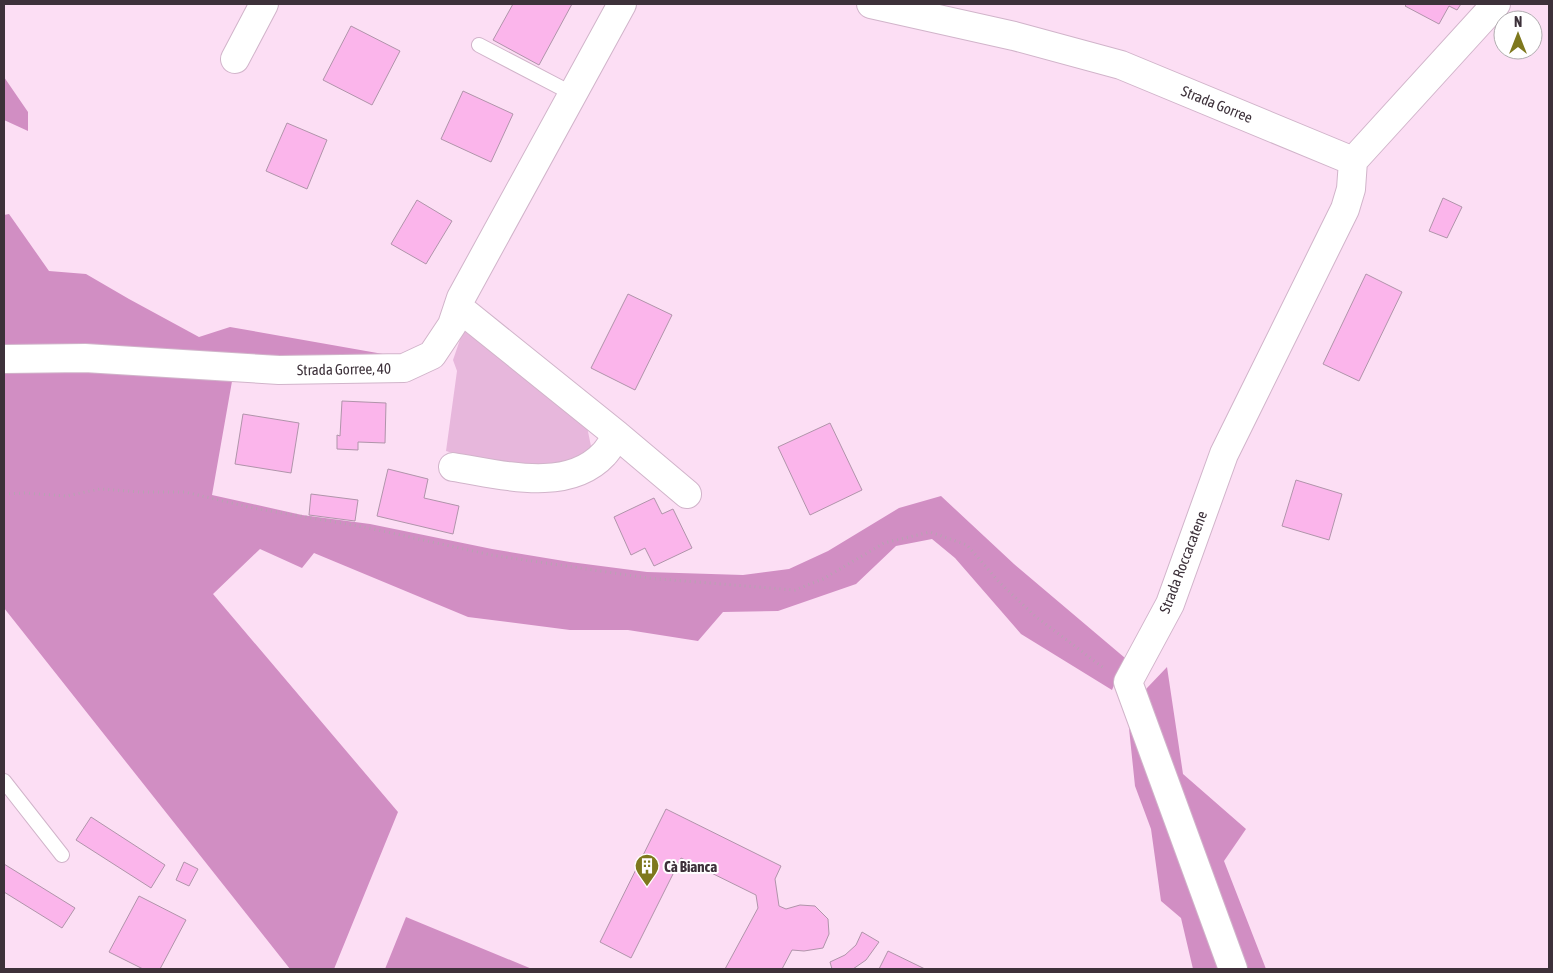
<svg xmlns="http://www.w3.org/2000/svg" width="1553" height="973" viewBox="0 0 1553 973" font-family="'Asap Condensed',sans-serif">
<rect width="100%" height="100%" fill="#fcdef4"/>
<path fill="#e7b7dc" d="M465,325L585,417L592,451L542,472L486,463L446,451L457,371L453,360Z"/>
<path fill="#d18ec3" d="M4,77L28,112V131L4,120Z
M9,214L49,271L86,274L129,299L199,337L230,327L400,357L392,362L4,353V215Z
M4,363L234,370L212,495L302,515L370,524L492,549L570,562L647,572L743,575L789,569L828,551L899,508L941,496L1014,564L1125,658L1112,690L1021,634L955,558L932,539L896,546L856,584L778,611L723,612L698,641L628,630H570L468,617L314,553L302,568L260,549L213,594L398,812L334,969H290L4,608Z
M1167,667L1183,774L1246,829L1224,861L1266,969H1193L1181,918L1161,901L1151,829L1135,786L1127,709Z
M406,917L532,969H385Z"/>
<path fill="#fbb5eb" stroke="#b094aa" d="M513,4H572L539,65L493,40Z
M1407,4H1461L1457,10L1449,6L1439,24L1405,6Z
M351,26L400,51L372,105L323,80Z
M463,91L513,114L491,162L441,139Z
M287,123L327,140L307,189L266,171Z
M1443,198L1462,207L1447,238L1429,231Z
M417,200L452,221L426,264L391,244Z
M1366,274L1402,292L1359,381L1323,364Z
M628,294L672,315L635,390L591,368Z
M342,401L386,403L385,443L358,442V450L337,449V435L340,436Z
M243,414L299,423L291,473L235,464Z
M830,423L862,490L810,515L778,447Z
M388,469L428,479L424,498L459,506L453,534L377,516Z
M1296,480L1342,494L1329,540L1282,526Z
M311,494L358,500L355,521L309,515Z
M654,498L662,514L673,509L692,548L654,566L645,548L631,555L614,517Z
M666,809L781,866L775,879L779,906L786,909L800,905L815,906L828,919L829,934L823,948L804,951L792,950L782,969H725L758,908L756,895L681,858L631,958L600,942Z
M91,817L165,865L151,888L76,840Z
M184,862L198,869L189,886L176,880Z
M4,864L75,908L62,928L4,892Z
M139,896L186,920L160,969H143L109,952Z
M862,932L879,942L866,960L853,969H832L830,962L845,955L856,945Z
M888,951L925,969H879Z"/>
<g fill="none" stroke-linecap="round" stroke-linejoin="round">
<defs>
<path id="lane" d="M479,45L573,94
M4,781L62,855"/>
<path id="street" d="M871,4L1014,36L1121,65L1353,161
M235,59L264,4
M1353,161L1496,4
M458,307L617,435L687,494
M4,359L85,358L279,370L404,368L432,355L452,325L461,298L622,4
M453,467C500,474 567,494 604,454C609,449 613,441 617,435
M1233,969L1128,682L1170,604L1224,454L1345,209L1351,189L1353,161"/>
</defs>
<use href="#lane" stroke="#d1b4ca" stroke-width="16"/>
<use href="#street" stroke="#d1b4ca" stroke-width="30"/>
<path stroke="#b9a2b3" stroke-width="3" stroke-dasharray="1 4" stroke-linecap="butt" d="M4,494L25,493L66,496L100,489L140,492H185L253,508L364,527L491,555L648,578L795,590L823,579L884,543L930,532L967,545L1000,583L1035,616L1105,669"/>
<use href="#lane" stroke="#fff" stroke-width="14"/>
<use href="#street" stroke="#fff" stroke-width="28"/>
</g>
<defs>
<symbol id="building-pin" viewBox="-11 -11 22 30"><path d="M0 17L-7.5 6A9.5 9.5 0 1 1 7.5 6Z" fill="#7e781d" stroke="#fff"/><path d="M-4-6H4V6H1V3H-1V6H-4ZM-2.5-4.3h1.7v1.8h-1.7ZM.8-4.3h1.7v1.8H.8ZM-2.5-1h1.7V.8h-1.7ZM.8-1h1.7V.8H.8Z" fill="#fff"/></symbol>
</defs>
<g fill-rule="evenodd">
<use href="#building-pin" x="633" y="852" width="28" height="38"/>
</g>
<g text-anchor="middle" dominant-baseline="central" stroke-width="4" stroke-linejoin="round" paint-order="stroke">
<g font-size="15" fill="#3d313a" stroke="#fff">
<text transform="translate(1217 104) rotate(22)">Strada Gorree</text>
<text transform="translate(344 369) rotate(-1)">Strada Gorree, 40</text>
<text transform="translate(1183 562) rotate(-69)">Strada Roccacatene</text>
</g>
<g font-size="15" font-weight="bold" fill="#3d313a" stroke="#fff" text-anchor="start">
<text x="664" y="866">Cà Bianca</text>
</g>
</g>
<rect width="1553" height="973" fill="none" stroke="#3d313a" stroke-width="10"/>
<g transform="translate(1518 35)"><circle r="24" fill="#ffffff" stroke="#b1adb0"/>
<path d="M0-4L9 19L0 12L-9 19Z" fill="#7e781d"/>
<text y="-8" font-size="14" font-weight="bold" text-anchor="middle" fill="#3d313a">N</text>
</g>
</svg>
